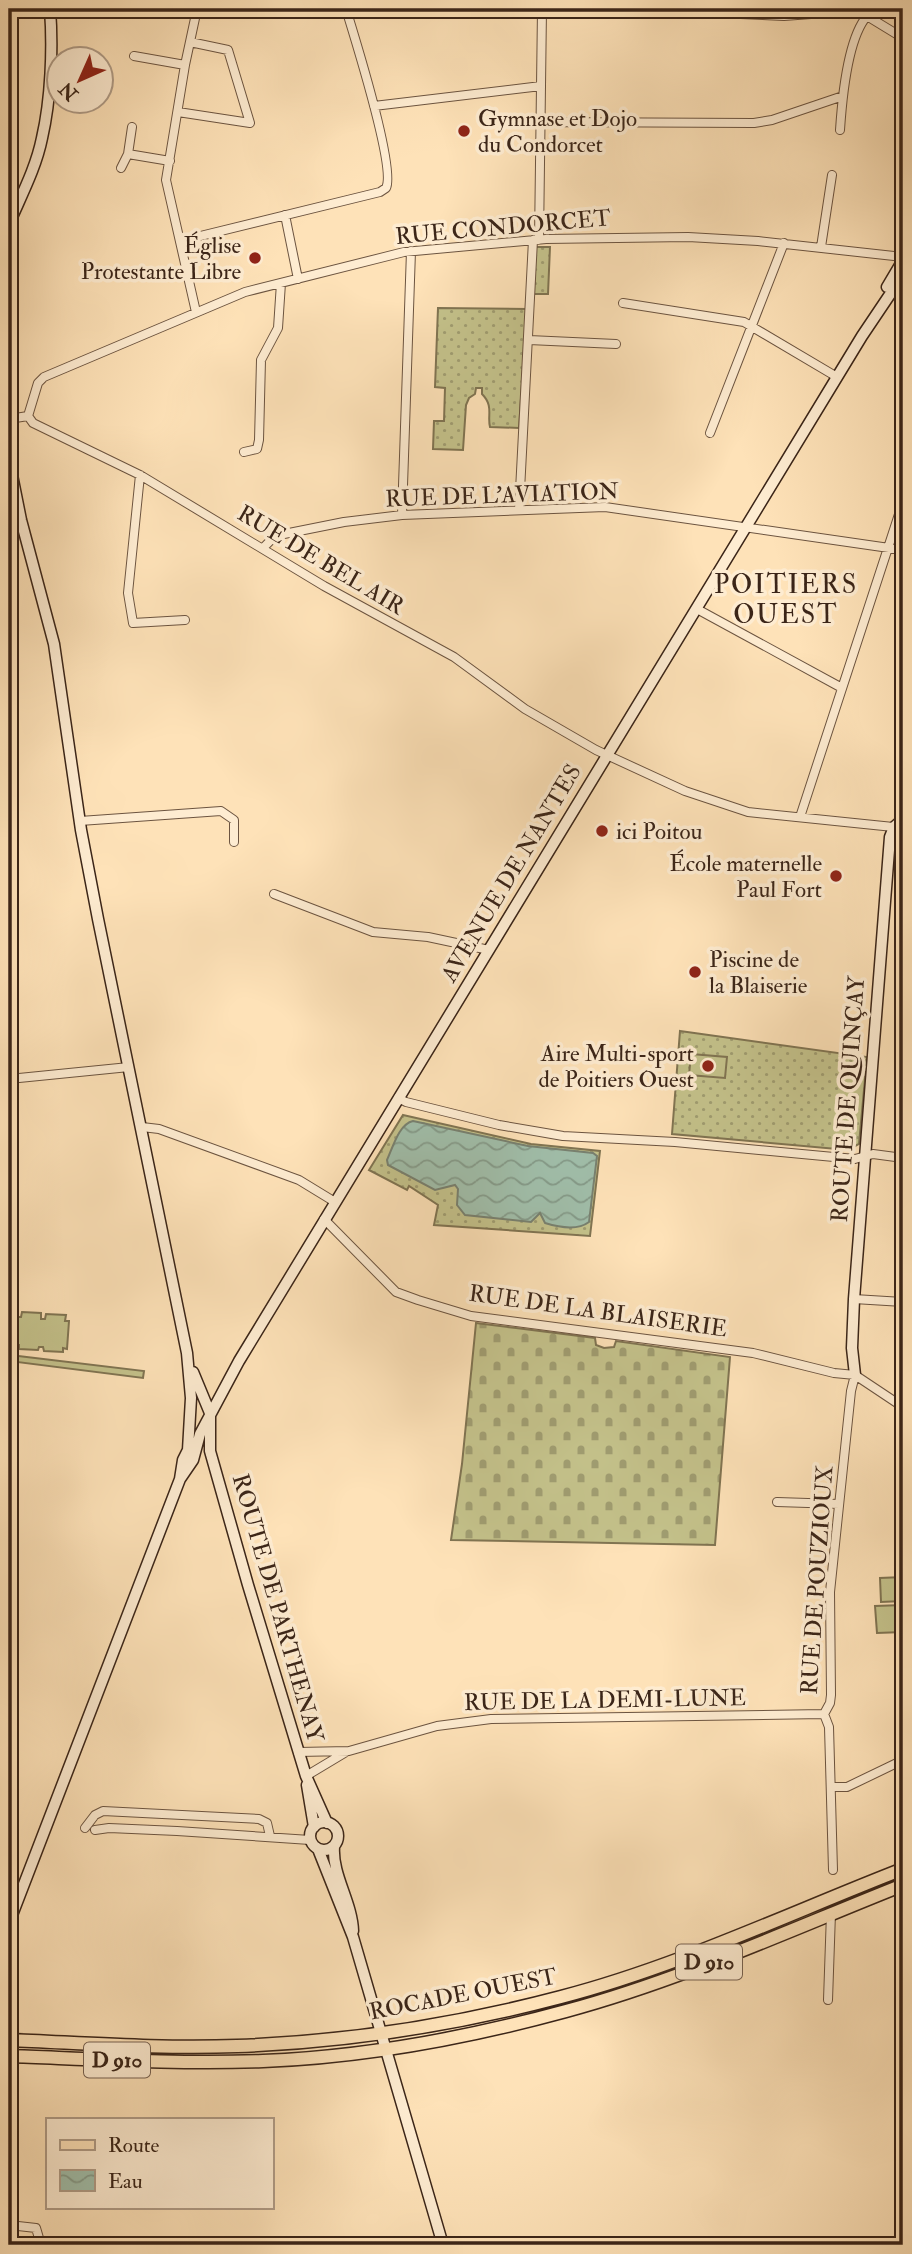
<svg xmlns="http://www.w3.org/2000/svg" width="912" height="2254" viewBox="0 0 912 2254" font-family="'IM FELL Double Pica',serif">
<defs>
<pattern id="grass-dots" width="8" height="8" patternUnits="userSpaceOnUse" patternTransform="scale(1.75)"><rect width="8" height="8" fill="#c4c28b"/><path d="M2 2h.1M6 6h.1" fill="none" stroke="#a09d71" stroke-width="1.8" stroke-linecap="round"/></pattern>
<pattern id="cemetery-stones" width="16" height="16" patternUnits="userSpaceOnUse" patternTransform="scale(1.75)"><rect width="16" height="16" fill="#c4c28b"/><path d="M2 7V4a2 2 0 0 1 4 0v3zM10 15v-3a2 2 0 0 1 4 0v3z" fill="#a09d71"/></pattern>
<pattern id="water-waves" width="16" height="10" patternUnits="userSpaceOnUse" patternTransform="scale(1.75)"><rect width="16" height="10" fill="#a0beaa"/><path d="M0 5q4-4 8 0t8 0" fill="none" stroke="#849a89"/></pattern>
</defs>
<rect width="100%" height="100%" fill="#fee2b8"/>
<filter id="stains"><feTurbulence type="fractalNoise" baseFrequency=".00286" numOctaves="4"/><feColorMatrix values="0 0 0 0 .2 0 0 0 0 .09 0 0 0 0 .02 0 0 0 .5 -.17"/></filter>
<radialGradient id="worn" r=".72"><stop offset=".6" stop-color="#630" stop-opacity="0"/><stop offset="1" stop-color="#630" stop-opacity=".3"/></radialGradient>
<path fill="url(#grass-dots)" stroke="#807452" stroke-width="2" d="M535,247H550L548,294H534Z
M438,308L527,309L519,428L490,427C487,416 494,406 482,394V388H476L475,394L469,398L466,405L463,450L433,449L434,421H444L445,388L435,387Z
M680,1031L867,1057L859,1144L848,1150L672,1134Z
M403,1115L531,1144L600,1151L590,1236L434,1225L438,1205L409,1186L407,1190L369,1170Z"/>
<path fill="url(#cemetery-stones)" stroke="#807452" stroke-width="2" d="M476,1323L595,1338L596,1345L604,1348L614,1347L616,1341L730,1357L715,1545L451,1540L462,1464Z"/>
<path fill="#c4c28b" stroke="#807452" stroke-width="2" d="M691,1054L727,1057L725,1078L689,1075Z
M22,1312L41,1313V1319H45L46,1314L66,1315L65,1321H69L67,1349L63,1348V1352L44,1351L43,1347H39L38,1350L19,1349V1345H16L18,1317H21Z
M10,1355L144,1371L143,1378L9,1361Z
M903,1577V1601L881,1602L880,1578Z
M903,1605V1632L877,1633L875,1606Z"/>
<path fill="url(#water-waves)" stroke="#788170" stroke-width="2" d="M413,1121L528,1146L593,1153L597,1156L589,1222C577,1231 558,1227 545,1223L540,1213L531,1222L465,1215L457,1205L458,1189L455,1185L435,1190L388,1165L387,1160C393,1147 399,1124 413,1121Z"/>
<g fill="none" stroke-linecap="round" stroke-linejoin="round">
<defs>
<path id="street" d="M516,9L517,12L717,13L784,16L838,12L846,9
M870,9L867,16L903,38
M134,56L185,65
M374,106L541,86
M178,112L250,123L228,50L190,42
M541,122L754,123L772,120L843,96
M840,130C842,100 847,39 867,16L855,9
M128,154L170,161
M121,168L128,154L132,127
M285,215L298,279
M539,240L542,9
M180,241L380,192L386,188C396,169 354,35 346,9
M821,247L832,175
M623,303L744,322L837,377
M196,312L166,180L185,65L197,9
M529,340L616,344
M28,416L38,383L44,377L245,292L404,252L546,239L688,237L758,241L903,257
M9,419L28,416L33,423L140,475L324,586L454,657L525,709L596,750L685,791L748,812L903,828
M710,433L784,243
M244,452L257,449L259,440L261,360L278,328L281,283
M140,475L128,593L133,623L185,620
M519,510L533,240
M402,515L411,251
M9,525L19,510
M263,548L273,538L279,535L344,522L402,515L605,507L903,550
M697,609L842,688
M800,817L903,502
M80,821L221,811L234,820V842
M274,894L373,932L428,937L489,950
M9,1079L129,1067
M398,1098L406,1102L499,1125L563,1136L675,1142L855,1159L873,1154L903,1158
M142,1127L159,1129L299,1180L335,1202
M324,1219L396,1292L418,1300L471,1316L753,1353L834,1373L855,1375L903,1407
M854,1299L903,1302
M777,1502L839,1504
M298,1752L349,1751L437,1726L491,1719L824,1714
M306,1776L346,1752
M831,1787H847L903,1760
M85,1828L95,1815L103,1811L259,1819L267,1823L270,1836
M95,1830L109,1828L177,1831L310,1840
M833,1870L829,1727L824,1714L830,1703L831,1695L830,1592L851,1391L855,1375
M828,2000L831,1913
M9,2225L36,2228L41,2245"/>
<path id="secondary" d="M9,224C21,196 36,168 42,138C51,99 53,48 50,9
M887,287L903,260
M9,460L21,520L54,644L81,830L98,919L187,1353L191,1398L188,1450
M193,1372L210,1413V1451L248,1585L306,1776L327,1823
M855,1375L852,1348L854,1299L890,837L894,827L903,819
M180,1479L193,1460L200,1434L239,1361L862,336L903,275
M307,1785L314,1827
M310 1836a14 14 0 1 1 28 0a14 14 0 1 1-28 0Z
M334,1847C332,1875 352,1902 353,1931
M318,1849L353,1937L443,2245
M9,1923L180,1479L183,1460L191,1444"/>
<path id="primary" d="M9,2040C84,2043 161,2049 237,2046C346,2042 455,2025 561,1997C677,1967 792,1912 903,1869
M9,2056C93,2059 178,2064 263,2061C365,2057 467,2038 566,2011C681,1980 792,1929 903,1885"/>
</defs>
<use href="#street" stroke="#6c5440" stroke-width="10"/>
<use href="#secondary" stroke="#3b2518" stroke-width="13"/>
<use href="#primary" stroke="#3b2518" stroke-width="15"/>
<use href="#street" stroke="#feecd1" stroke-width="8"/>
<use href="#secondary" stroke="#feecd1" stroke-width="10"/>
<use href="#primary" stroke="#fee2b8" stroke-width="12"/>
</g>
<g fill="#8f2418" stroke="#feecd1" stroke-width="2.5">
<circle cx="464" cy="131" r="7"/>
<circle cx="255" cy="258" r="7"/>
<circle cx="602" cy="831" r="7"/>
<circle cx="836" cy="876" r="7"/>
<circle cx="695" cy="972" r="7"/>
<circle cx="708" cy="1066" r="7"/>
</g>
<g text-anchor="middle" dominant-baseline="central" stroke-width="7" stroke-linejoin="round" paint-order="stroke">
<g fill="#feecd1" stroke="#766150" stroke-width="2">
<rect x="676" y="1944.5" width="66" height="35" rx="5"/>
<rect x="84" y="2042.5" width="66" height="35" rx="5"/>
</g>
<g font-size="21" font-weight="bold" fill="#3b2518">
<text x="709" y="1962">D 910</text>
<text x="117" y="2060">D 910</text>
</g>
<g font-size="23" fill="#3b2518" stroke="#feecd1" text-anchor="start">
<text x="478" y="118">Gymnase et Dojo<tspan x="478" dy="26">du Condorcet</tspan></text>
<text x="241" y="245" text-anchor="end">Église<tspan x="241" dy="26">Protestante Libre</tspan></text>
<text x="616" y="831">ici Poitou</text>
<text x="822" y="863" text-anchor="end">École maternelle<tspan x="822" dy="26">Paul Fort</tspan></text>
<text x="709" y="959">Piscine de<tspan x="709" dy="26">la Blaiserie</tspan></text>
<text x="694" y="1053" text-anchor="end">Aire Multi-sport<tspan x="694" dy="26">de Poitiers Ouest</tspan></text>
</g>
<g font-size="23" fill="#3b2518" stroke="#feecd1">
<text transform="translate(503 227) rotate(-5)">RUE CONDORCET</text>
<text transform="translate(502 495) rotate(-2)">RUE DE L'AVIATION</text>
<text transform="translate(321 560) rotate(31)">RUE DE BEL AIR</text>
<text transform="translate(511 873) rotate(-59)">AVENUE DE NANTES</text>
<text transform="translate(848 1099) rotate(-86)">ROUTE DE QUINÇAY</text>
<text transform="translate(598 1311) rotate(8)">RUE DE LA BLAISERIE</text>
<text transform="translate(817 1580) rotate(-86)">RUE DE POUZIOUX</text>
<text transform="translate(278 1608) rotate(74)">ROUTE DE PARTHENAY</text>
<text transform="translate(605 1700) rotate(-1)">RUE DE LA DEMI-LUNE</text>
<text transform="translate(463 1994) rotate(-11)">ROCADE OUEST</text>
</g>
<g font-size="26" letter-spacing="2" fill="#3b2518" stroke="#feecd1">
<text x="786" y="585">POITIERS<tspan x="786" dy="30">OUEST</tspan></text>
</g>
</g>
<rect width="912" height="2254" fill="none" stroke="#fee2b8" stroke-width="35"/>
<rect x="10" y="10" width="891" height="2233" fill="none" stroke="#3b2518" stroke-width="3.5"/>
<rect x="18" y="18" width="877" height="2219" fill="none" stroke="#3b2518" stroke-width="2"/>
<rect x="46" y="2118" width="228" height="91" fill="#feecd1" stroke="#b09c87" stroke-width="2"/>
<rect x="60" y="2140" width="35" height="10" fill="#fee2b8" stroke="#b09c87" stroke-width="2"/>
<text x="108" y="2152" font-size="21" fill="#3b2518">Route</text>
<rect x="60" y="2170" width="35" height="21" fill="url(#water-waves)" stroke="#b09c87" stroke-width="2"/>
<text x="108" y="2188" font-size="21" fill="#3b2518">Eau</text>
<g transform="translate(80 80) rotate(225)"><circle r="33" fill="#feecd1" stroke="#b09c87" stroke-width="2"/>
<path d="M0-5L12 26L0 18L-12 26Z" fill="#8f2418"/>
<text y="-10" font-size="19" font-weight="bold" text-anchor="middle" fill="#3b2518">N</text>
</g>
<rect width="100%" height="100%" filter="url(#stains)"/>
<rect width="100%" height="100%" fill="url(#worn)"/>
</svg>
